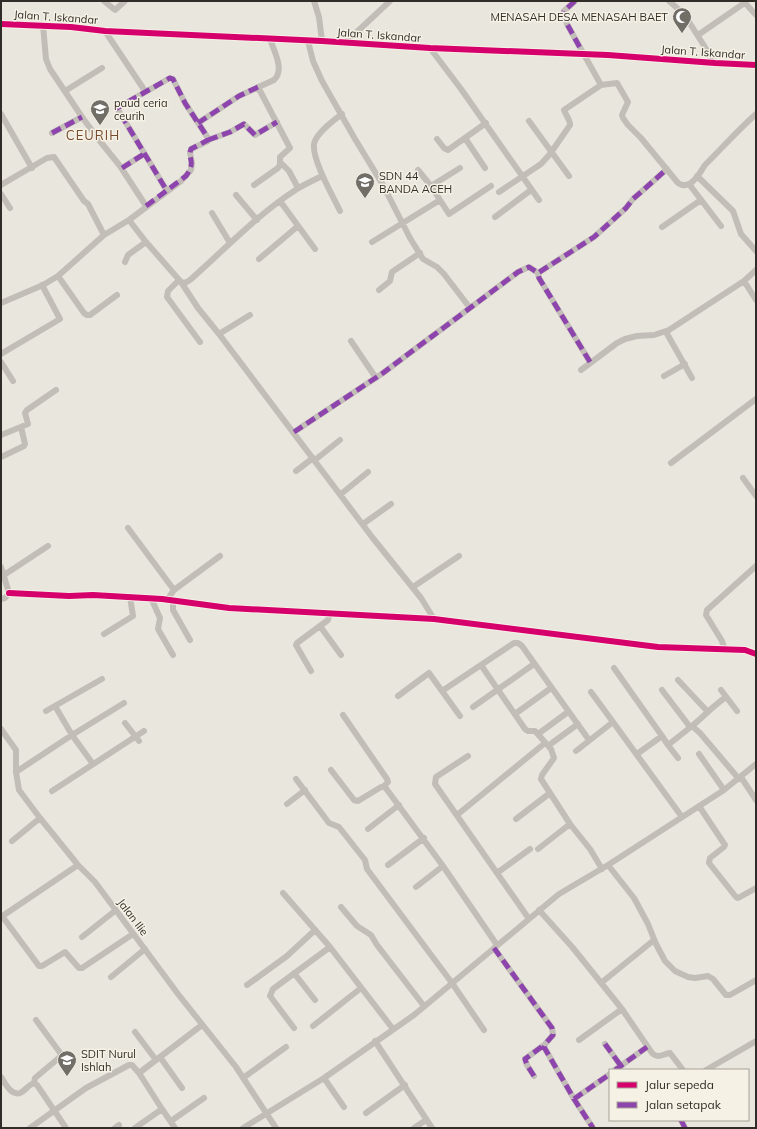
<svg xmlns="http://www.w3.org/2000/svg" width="757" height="1129" viewBox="0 0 757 1129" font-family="Mulish,sans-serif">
<rect width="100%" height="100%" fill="#e9e6de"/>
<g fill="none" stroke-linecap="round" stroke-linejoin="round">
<path stroke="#c2beb7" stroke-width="6" d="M104,1L115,10L125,1
M314,1L319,17L322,41
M575,1L564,11L563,14L567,24L601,85
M669,1L684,14L715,63
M1,24L71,27L105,31L322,41L430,48L608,55L715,63L756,65
M43,25L46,59L50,69L82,117L99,140L120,166L146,206
M105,31L145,91
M698,35L743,4H746L756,15
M308,41L313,61L322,81L355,139L383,185L410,238L423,259L437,267L444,274L470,308
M345,43L390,1
M430,48L461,89L539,200
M65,91L102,68
M1,114L32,168
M529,121L569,176
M198,123L239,96L274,80C285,70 274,51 270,39
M52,133L82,117
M465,138L485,168
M437,139L444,148L448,150L486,123
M208,140L230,132L244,124L255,135L277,122
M280,162L289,171L298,188
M122,168L144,154
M418,170L431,186L449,214L491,186
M697,176L733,211L741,234L756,251
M689,184L721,226
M1,185L47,158L54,157L84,201L88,204L104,235
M254,185L278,168L280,165V157L290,148L258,87
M431,186L460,168
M499,192L541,164L550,154L570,125C570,119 566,116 564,110L601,85L617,83L628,102L622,115L623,118L628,125L641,138L678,183C681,185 685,186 689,184C697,180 700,172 705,165C722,148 738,130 756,114
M1,194L10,208
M236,195L257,220
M280,201L315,249
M340,211C333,196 312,160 314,144C316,133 333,121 342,114
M212,213L230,243
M495,217L531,190
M129,220L146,242L181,282L185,283L190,280C225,249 258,214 297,189C305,184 314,180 322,176
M662,227L701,200
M372,242L440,200
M259,259L298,226
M125,262L128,255L146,242
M58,276L84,313L87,315H90L117,295
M179,280L168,291L167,297L200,342
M744,281L756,300
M181,282L198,308L219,334L372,537L421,598L434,619
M379,290L390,281L392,272L420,253
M1,303L43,285L58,276L104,235L129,220L181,181L191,170L192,163L190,153L191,149L208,141V138L185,103L173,79L170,78L117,108L167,191
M669,330L666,332L692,378
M219,334L250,315
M351,341L376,378
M1,354L60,319L42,285
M1,362L13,381
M590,362L539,278L538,273L594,237L626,208L633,199L667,169
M581,370L617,343L625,339L637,336L654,335L669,330L744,281L756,270
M664,376L685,364
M294,432L383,373L518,272L529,267L538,273
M1,435L28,424L25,413L27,410L56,390
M1,457L24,446L25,444L21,427
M315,460L340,440
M671,463L756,399
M296,471L313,458
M743,478L756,496
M341,494L368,472
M363,524L391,504
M128,528L174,590
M1,567L9,593L5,598L1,599
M4,575L48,546
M413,587L459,556
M9,593L69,596L93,595L162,599L229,608L434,619L658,647L745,650L756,654
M151,598L160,618L158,629L173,655
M167,600L174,590L220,556
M173,600V610L190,640
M320,626L341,655
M104,634L133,616L130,597
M725,650L722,641L706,615L707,610L756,566
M481,665L525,729L528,731H535L551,749L554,758L542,775L541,779L570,824L590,849L602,869
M614,668L662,736
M311,671L296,645L297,643L328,620L330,613
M678,680L708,712
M662,690L690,727
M721,690L737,711
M442,691L514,643H518L522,646L589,740
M591,692L613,722
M398,696L429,673L460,716
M55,706L72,735L93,764
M473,707L534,664
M46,711L102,679
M515,714L551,688
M343,715L387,779L388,782L383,787
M125,723L139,741
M692,726C704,716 713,706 726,697
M1,729L16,750V772L19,790L40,818L78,865L95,882L178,994L236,1067L276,1128
M538,734L568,712
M552,743L578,724
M668,745L678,758
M576,751L613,722L682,817
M637,754L662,736L668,745L692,726L700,733L739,779
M699,754L724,790
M468,756L436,777L435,784L529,919
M331,770L354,800L358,801L381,787H385L443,866L497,945
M16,772L72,735L124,703
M741,777L756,800
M296,779L329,823L339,827L361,855L365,860L367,869L452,983L484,1030
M52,791L144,731
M287,804L305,790
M699,806L725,845L724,847L710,858L709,863L736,897L738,898L756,888
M457,815L545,743
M516,819L550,793
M368,829L399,805
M12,841L40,818
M538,849L570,824
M388,865L424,838
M608,865L634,898L648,924L656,944L665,961L675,971L688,977L695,978L708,976L713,979L726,995H730L756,980
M497,873L530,849
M416,887L443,866
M283,893L330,947L393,1029
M341,907L357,926L371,935L377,945L424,1006
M539,910L573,948L622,1009L652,1053C658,1059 663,1054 670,1053L683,1070
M2,916L39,966H42L65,952L79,968H82L133,934
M1,917L78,865
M82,937L116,910
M494,948L552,1028L553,1035L546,1043L544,1047L574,1099L593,1128
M294,973L315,1000
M111,977L145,949
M601,983L654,940
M247,985L287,956L315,930
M313,1026L361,988
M294,1028L270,996L273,989L330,947
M135,1032L156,1060
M579,1040L622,1009
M375,1041L432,1128
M605,1044L621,1066
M160,1057L182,1088
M615,1070L647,1047
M706,1070L756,1041
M534,1076L527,1065L525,1059L544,1045
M1,1077C5,1083 11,1096 20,1093C25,1091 28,1085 34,1083L37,1085L66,1128
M243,1078L286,1047
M324,1078L344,1107
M34,1083L35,1078L60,1057L61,1054L36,1020
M574,1099L610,1074
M162,1109L139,1073L202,1025
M366,1113L405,1085
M681,1120L685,1128
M171,1121L204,1098
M30,1128L86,1088L129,1065H132L139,1073
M115,1128L119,1125
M135,1128L162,1109L175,1128
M243,1128L324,1078L414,1015L559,894L608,865L724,790L756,764
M414,1128L426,1120"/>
<path stroke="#8e44ad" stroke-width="5" stroke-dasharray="10 5" stroke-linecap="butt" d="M575,1L564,11L563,14L567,24L584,55
M198,123L239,96L258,87
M52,133L82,117
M208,140L230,132L244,124L255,135L277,122
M122,168L144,154
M146,206L186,176C197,160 187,160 191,149L208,140V138L185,103L173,79L170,78L117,108L167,191
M590,362L539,278L538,273L594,237L626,208L633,199L667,169
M294,432L383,373L518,272L529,267L538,273
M494,948L552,1028L553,1035L546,1043L544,1047L574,1099L593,1128
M605,1044L621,1066
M615,1070L647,1047
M534,1076L527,1065L525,1059L544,1045
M574,1099L610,1074
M681,1120L685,1128"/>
<defs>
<path id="cycleway" d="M1,24L71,27L105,31L322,41L430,48L608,55L715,63L756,65
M9,593L69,596L93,595L162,599L229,608L434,619L658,647L745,650L756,654"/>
</defs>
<use href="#cycleway" stroke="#f6f1e5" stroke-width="8"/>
<use href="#cycleway" stroke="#d6006c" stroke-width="6"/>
</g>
<defs>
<symbol id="mosque-pin" viewBox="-11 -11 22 30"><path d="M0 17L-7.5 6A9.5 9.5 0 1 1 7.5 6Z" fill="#716d67" stroke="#f6f1e5"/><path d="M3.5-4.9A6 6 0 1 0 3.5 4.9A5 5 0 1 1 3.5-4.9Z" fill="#fff"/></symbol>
<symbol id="school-pin" viewBox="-11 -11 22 30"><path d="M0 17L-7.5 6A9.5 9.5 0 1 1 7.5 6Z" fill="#716d67" stroke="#f6f1e5"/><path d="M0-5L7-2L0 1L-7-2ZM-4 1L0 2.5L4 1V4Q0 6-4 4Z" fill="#fff"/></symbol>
</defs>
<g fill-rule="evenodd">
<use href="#mosque-pin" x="671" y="6" width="22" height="30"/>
<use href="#school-pin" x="89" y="98" width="22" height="30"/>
<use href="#school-pin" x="354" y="171" width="22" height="30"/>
<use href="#school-pin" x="56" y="1049" width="22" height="30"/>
</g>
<g text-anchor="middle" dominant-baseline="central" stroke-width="3" stroke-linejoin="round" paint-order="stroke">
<g font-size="11" fill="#312c27" stroke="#f6f1e5">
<text transform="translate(56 17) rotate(4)">Jalan T. Iskandar</text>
<text transform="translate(379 35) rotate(4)">Jalan T. Iskandar</text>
<text transform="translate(703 52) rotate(4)">Jalan T. Iskandar</text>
<text transform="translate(133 917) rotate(53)">Jalan Ilie</text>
</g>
<g font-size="11" fill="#312c27" stroke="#f6f1e5" text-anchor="start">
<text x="668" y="17" text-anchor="end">MENASAH DESA MENASAH BAET</text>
<text x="114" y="103">paud ceria<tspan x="114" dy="13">ceurih</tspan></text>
<text x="379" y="176">SDN 44<tspan x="379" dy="13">BANDA ACEH</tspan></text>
<text x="81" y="1054">SDIT Nurul<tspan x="81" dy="13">Ishlah</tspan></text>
</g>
<g font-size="13" letter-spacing="1" fill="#754b2b" stroke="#f6f1e5">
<text x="93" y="135">CEURIH</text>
</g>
</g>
<rect width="757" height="1129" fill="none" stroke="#312c27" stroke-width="4"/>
<rect x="609" y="1069" width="140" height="52" fill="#f6f1e5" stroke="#a7a299"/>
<rect x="617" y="1082" width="20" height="6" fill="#d6006c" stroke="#a7a299"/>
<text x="645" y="1089" font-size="12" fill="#312c27">Jalur sepeda</text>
<rect x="617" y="1102" width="20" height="6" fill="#8e44ad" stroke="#a7a299"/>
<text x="645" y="1109" font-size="12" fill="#312c27">Jalan setapak</text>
</svg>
